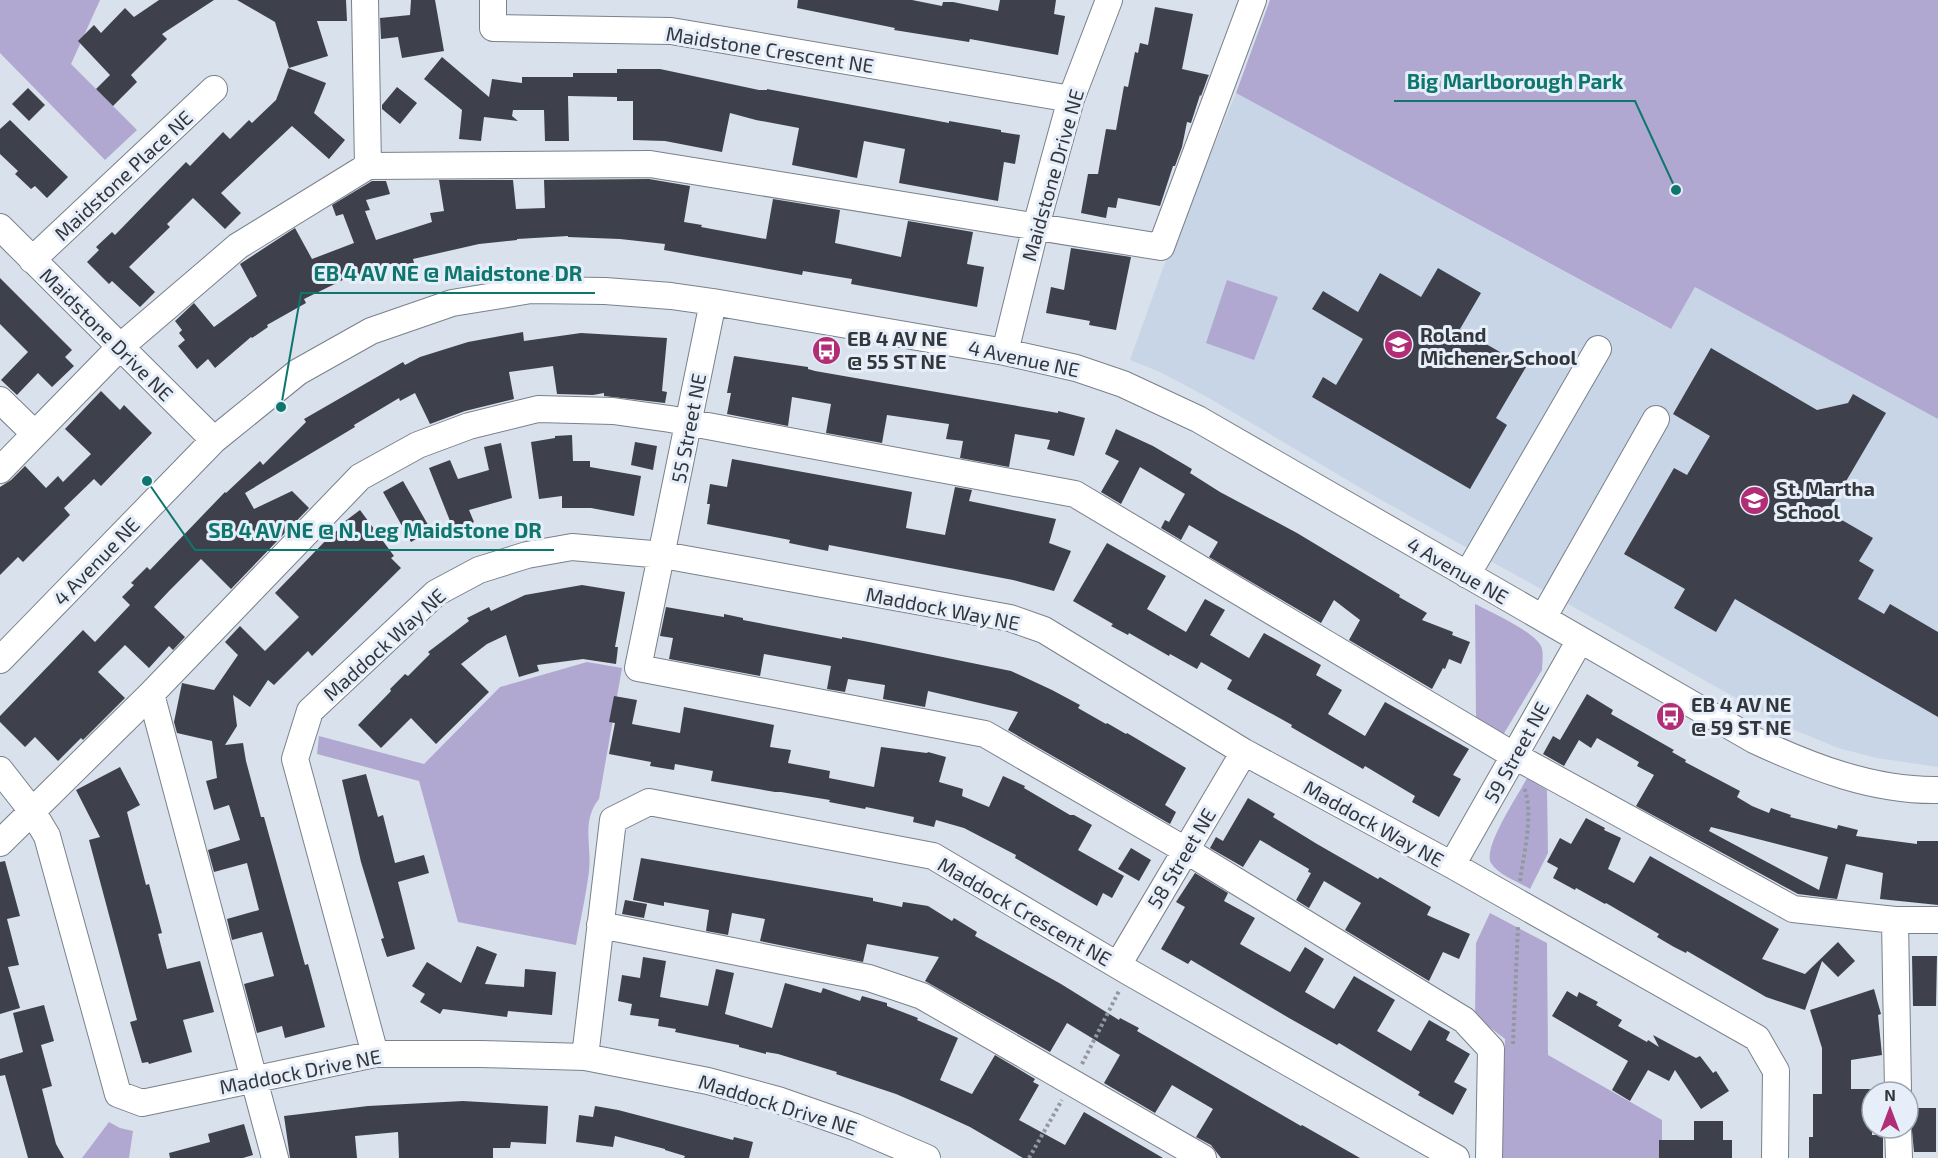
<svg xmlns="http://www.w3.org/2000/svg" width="1938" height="1158" viewBox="0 0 1938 1158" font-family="'Exo 2',sans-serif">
<rect width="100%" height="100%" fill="#d9e1ec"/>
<path fill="#c8d5e6" d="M1236,93L1670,329L1695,287L1938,419V767L1877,758L1838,748L1790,728L1376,497L1209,398L1160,372L1130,360L1163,268Z"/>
<path fill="#b0a8d1" d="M0,0H100L71,64L137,130L105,160L0,53Z
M1270,0H1938V419L1695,287L1671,329L1236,93Z
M1227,280L1278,297L1254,360L1206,343Z
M1475,604C1491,612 1533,631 1541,646C1544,653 1542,663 1542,670L1503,735L1476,719Z
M587,662L622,668L599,799C581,821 592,846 589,871C586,896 580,921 576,945L458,922L419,781L317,754L319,736L424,764L500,687Z
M1527,778L1547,790L1548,853L1530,889C1519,882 1498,875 1491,863C1482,848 1519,794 1527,778Z
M1490,913L1547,943L1548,1055L1662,1120V1158H1501L1505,1039L1475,1016L1476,943Z
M109,1122L120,1128L133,1131L129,1158H82Z"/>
<path fill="#3e414b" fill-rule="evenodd" d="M159,0H214L162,34L167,39L131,75L137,82L113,106L96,89L110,75L78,41L94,25L101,33L125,8L134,17Z
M237,0H346L347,21H317L328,56L289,68L275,22Z
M411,0H435L444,51L402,58L398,37L381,39L380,18L410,15Z
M798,0H912L942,6L943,2H953L998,11L1000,0H1056L1054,14L1065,16L1058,55L970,39L969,42L894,30L895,28L797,8Z
M1155,7L1193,14L1182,69L1209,75L1208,77L1201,96L1200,95L1191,123L1187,122L1182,147L1175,166H1173L1160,206L1118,198L1116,208L1108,207L1106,218L1081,213L1088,174H1098L1106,129L1116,130L1124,86L1128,87L1135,52L1138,53L1140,43L1148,45Z
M442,57L489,97L492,79L522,83V77H573V73H617V69H660L759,90H767V89L949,123V121L1001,130V132L1020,135L1015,164L1004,162L998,201L899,183L905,149L864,141L857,178L792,165L799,128L756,120L730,113L722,152L665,141L633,140V101H617V97L568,96L569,141H545L544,110H513L512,116L518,121L484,117L481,141L459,139L462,110L424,79Z
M288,68L326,83L314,113L345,140L329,159L292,126L221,193L241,213L225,229L193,198L167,224L170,227L129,267L155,292L140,307L112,281L109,284L87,262L99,250L96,247L112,232L115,235L186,162L190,166L223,132L230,139L249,120L252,123L276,100Z
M397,87L417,103L400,124L382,109V105Z
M28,88L45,105L29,121L12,104Z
M10,120L68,177L47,198L35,186L31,189L15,174L18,171L0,154V129Z
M649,179L690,186L684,222L702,225L701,227L766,239L773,199L840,210L835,243L901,257L908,221L973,232L967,264L984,267L977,307L851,284L852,279L803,271L802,275L664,250L665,244L620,239L568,237V236L517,239V240L479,244L413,259L414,263L393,269L391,264L350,280L349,277L304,299L306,303L267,325L268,327L252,338L251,337L215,368L208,359L197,369L178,346L185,340L179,333L182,330L175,321L194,303L214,327L257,296L240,264L295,228L312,259L354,243L343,214L336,216L332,205L372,181H386L390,194L366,200L370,210L365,211L376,240L432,222L430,213L444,211L439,180H513L516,209L545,208L544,180Z
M1071,248L1131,257L1116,330L1089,325L1090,321L1046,313L1051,287L1064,290Z
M1438,268L1481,293L1460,329L1526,367L1496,418L1507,425L1470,489L1312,397L1323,377L1336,385L1363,339L1312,309L1323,291L1358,312L1380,273L1421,297Z
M0,278L72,350L65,357L74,366L52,387L38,373L17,395L1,380L28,352L0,324Z
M523,332L524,341L581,333L667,338L662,391L667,392L665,403L604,396V393L593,395L557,394L553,366L509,372L514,399L465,411L430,424L415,393L400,401L399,398L354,425L355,427L245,493L254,509L292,491L309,508L231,589L201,559L170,590L154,607L185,637L173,650L169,646L149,668L125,645L98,672L125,698L83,740L81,738L58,761L35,737L25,747L0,722V716L83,630L95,642L130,605L122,597L134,585L131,583L147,567L150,570L225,492L226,493L260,461L263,465L306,422L304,419L403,362L405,365L420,357L468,342Z
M1711,348L1817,410L1848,403L1853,394L1886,413L1828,512L1873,538L1859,561L1874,570L1858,599L1884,614L1890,604L1938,632V717L1735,599L1716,632L1674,608L1685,589L1624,554L1674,468L1687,475L1710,436L1673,414Z
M734,356L808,367V369L815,371L884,383L1058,413V411L1085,418L1074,456L1047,449L1050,440L1015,434L1009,467L960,458L963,441L946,439L949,424L887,415L882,443L826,433L831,404L792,397L788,426L727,414L731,393H727Z
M101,391L120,410L124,405L152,433L101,486L94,479L64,508L70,515L23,562L18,557L0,575V487L11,480L25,466L46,488L58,476L63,482L91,454L65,429Z
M1116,429L1153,446L1192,469L1190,473L1220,492L1297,533L1400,595L1399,597L1427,613L1422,620L1453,632L1452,635L1470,642L1461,664L1449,659L1445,669L1443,668L1432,689L1349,640L1360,620L1334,600L1321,623L1209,557L1218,542L1189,525L1181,540L1161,528L1165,520L1169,522L1185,494L1140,467L1121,504L1101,492L1119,461L1105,454Z
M572,435L573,461H590V467L641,476L634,516L591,508H562V496L539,499L531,442L555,438V436Z
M635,442L657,446L653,470L631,465Z
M501,443L512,498L469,510L474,522L454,531L429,468L450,460L458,479L489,470L484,447Z
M732,459L912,492L906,528L945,535L955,487L972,490L969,501L1056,519L1049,543L1071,551L1054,591L1013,580L829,545L828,551L789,543L790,540L707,524L710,504H707L710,484L727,487Z
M403,481L431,530L411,542L383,492Z
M360,510L394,556L391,558L401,568L312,656L308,651L274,685L268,680L250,707L233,695L237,726L225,745L243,743L246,761L261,817H264L305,965L308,964L325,1027L285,1038L282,1026L257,1033L244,984L274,976L262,932L232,940L227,919L259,910L247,863L214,872L208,850L240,840L229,805L214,810L206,781L217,778L212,741L177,733L174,722L182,683L214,690L238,655L225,642L240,626L265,651L299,617L275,593L331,535L342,527L340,525Z
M1107,543L1166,576L1147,609L1186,632L1205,599L1225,610L1210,635L1249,658L1264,633L1321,665L1316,675L1342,690L1328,714L1365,736L1385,702L1469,749L1453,775L1461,779L1439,817L1412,802L1415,796L1365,766L1363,769L1291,727L1292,725L1227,689L1232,680L1201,662L1197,669L1170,654L1169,656L1129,633L1128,635L1111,626L1113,624L1073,601Z
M582,585L625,592L615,647H618L616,664L583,659L537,665L539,671L519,677L506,635L487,644L461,664L489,692L436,744L411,718L381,748L358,725L391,691L390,689L405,674L408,676L430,654L428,652L469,621L467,618L489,607L491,611L525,595Z
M666,607L724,617V614L743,618V620L842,639V637L869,642L1011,671L1052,690L1080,705L1078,708L1106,724L1107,723L1126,734L1127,733L1186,768L1165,805L1176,812L1170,824L1008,730L1018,712L928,691L925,707L883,699L885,685L848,679L845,692L827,689L831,666L764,654L760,676L669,659L673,638L660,636Z
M1587,694L1613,710L1611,714L1674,750L1672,752L1686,760L1685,762L1740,791L1737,797L1752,806L1769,813L1771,808L1791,815L1790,817L1837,829L1838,825L1858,830L1856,836L1917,844V841H1938V905L1880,899L1883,873L1846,864L1837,899L1798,894L1636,806L1654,775L1637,766L1639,762L1597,738L1591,748L1579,740L1564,766L1543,754L1553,736L1560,740ZM1711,827L1828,857L1819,890L1709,831Z
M614,696L637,700L632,724L680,733L684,707L774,725L770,747L791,750L788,763L830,771L829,778L874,787L881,747L927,753L928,752L946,757L939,782L963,789L962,796L989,807L1003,776L1025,786L1024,788L1070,815H1074L1092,825L1078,850L1124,876L1112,898L1103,893L1097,906L1015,858L1016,855L964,828L936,820L934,827L913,822L914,817L866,807L865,809L829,802L830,800L781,792H775L711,781L713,771L675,764L674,770L650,766L651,762L609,754L615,723L609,722Z
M120,767L140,805L127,812L146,885L149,884L162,933L158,934L167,969L200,961L214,1012L183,1020L192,1052L149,1064L148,1062L142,1063L130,1022L137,1020L89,840L100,837L76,790Z
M366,774L378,817L383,815L395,863L424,855L429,873L398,882L415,949L387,957L381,939L384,938L361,862L342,780Z
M1248,798L1275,814L1273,817L1317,844L1378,879L1380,877L1431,907L1427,915L1470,934L1459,959L1443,952L1429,981L1345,930L1361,903L1324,881L1309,908L1296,900L1311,873L1308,872L1309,869L1260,840L1243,867L1210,848L1216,837L1223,841Z
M1586,818L1605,828L1604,830L1621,838L1608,869L1634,883L1650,856L1779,929L1762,959L1805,974L1838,942L1855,961L1838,977L1822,961L1805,1010L1766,997L1687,951L1686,953L1674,947L1657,937L1659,934L1606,903L1605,904L1576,888L1575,890L1553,878L1558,868L1547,862L1560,838L1571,844Z
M1131,848L1151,860L1139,881L1118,869Z
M641,858L873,898V901L902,907L903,902L928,906L952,921L954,918L977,932L975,936L1061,984L1119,1020L1120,1018L1139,1028L1137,1031L1301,1126L1302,1125L1360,1158H1221L1211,1145L1196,1137L1213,1109L1172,1085L1155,1113L1104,1083L1120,1055L1067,1023L1050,1052L925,981L939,957L867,944L863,962L760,941L765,919L732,913L728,935L706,931L709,910L664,902V906L633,900Z
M5,861L20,916L7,919L19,965L8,967L20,1008L0,1014V862Z
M1195,873L1228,893L1224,901L1255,918L1240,944L1290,972L1305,947L1324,959L1305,992L1334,1009L1354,976L1395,1000L1377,1031L1411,1051L1429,1020L1450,1032L1446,1040L1470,1054L1454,1082L1467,1089L1453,1115L1418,1095L1420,1092L1339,1043L1337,1045L1289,1018L1191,960L1188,964L1161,949L1185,907L1176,902Z
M625,900L647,904L644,918L622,914Z
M477,946L497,954L485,984L524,987L525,969L556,972L552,1015L508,1011L507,1017L443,1009L440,1014L420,1002L425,994L412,986L427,962L461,983Z
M1912,956H1937L1936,1006H1913Z
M643,957L666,961L660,997L708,1006L716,969L734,973L725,1014L772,1028L785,983L821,993L823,988L860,1001L862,996L887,1003V1006L918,1018L917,1020L958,1038L940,1080L972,1094L995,1055L1035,1079L1033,1082L1039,1085L1019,1120L1065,1145L1084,1112L1163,1158H1023L970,1127L933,1110L896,1094L836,1074L837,1072L778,1054L766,1052V1054L739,1047V1045L675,1032L676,1029L658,1026L659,1019L630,1015L632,1004L618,1001L622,975L640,978Z
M1874,989L1881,1014L1878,1015L1882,1055L1851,1060V1089H1872V1135H1883V1158H1809V1137H1813V1094H1822V1048L1810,1010Z
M1567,991L1577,997L1579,992L1598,1002L1596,1005L1622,1020L1618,1026L1647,1042L1648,1040L1659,1047L1653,1035L1696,1058L1700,1056L1713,1073L1716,1071L1729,1091L1701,1109L1675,1070L1669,1081L1648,1070L1630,1101L1612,1090L1628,1061L1552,1016Z
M44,1005L54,1041L41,1045L52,1086L42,1089L56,1144L64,1158H28L5,1075L0,1076V1059L23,1052L13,1013Z
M463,1101L548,1106L546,1144L511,1142L510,1148H493V1158H399L398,1132L355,1136L357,1158H290L284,1116L368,1106Z
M595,1106L618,1110L733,1140L734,1137L753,1142L749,1158H684L685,1156L665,1150V1149L615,1136L613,1147L576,1142L579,1115L593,1117Z
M1914,1108H1936V1152H1914L1911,1121H1914Z
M1694,1121H1723V1140H1732V1158H1659V1140H1694Z
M244,1124L253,1155L243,1158H170L169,1153L210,1142L208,1134Z"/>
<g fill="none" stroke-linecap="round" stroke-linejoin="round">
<defs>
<path id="minor" d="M365,0L368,166
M493,0V28L671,31L1071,99
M0,227L214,440
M32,260L214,89
M713,302L638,668L985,734L1187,851L1464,1020L1491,1049L1489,1158
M1005,352L1036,226L1071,99L1109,0
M0,400L35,434L0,470
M35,434L120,347L238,246L368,166L650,164L1161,247L1253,0
M1467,575L1598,349
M1543,618L1656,419
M0,660L214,440L298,372L371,331L452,303L531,290L605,291L671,296L713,302L1005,352L1076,368L1123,384L1198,419L1754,740C1812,767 1873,791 1938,790
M0,770L32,811L47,836L118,1094L142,1103L375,1054H480L585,1057L708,1081L778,1100L855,1127L927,1158
M0,843L151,694
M1452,865L1580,640
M1895,920H1938
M600,925L869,978L922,996L1203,1158
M1118,965L1244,752
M375,1054L295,759L310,711L436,593L479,570L527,555L572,547L663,555L1010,618L1044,630L1244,752L1452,865L1757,1038L1776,1071L1775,1158
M585,1057L613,820L649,802L933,856L1129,972L1456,1158
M1898,1128L1899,1158
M275,1158L151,694L360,477L418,445L469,426L538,409L613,411L670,419L1075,494L1513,755L1793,909L1895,920L1898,1092"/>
</defs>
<use href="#minor" stroke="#79818b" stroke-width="28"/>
<path stroke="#9298a0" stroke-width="4" stroke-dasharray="3 3" stroke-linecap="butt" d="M1520,881C1524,852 1534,815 1524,787
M1513,1044L1518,926
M1082,1064L1119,991
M1029,1158L1062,1100"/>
<use href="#minor" stroke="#fff" stroke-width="26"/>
</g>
<defs>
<symbol id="school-disc" viewBox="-11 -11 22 22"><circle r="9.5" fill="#b12d76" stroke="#e6eef9"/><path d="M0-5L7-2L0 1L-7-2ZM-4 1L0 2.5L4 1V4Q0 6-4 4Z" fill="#fff"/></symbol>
<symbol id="bus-disc" viewBox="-11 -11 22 22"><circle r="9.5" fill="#b12d76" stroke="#e6eef9"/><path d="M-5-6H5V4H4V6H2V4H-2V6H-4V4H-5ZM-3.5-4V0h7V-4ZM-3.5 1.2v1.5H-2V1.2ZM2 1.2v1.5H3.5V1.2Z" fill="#fff"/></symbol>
</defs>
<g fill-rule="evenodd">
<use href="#school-disc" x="1382" y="328" width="33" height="33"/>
<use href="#bus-disc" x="810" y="334" width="33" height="33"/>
<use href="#school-disc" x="1738" y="484" width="33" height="33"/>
<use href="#bus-disc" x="1654" y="700" width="33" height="33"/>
</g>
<g text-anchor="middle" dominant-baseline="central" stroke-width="6" stroke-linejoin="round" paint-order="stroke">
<g font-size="20" fill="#33373b" stroke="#e6eef9">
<text transform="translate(770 49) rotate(9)">Maidstone Crescent NE</text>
<text transform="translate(123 175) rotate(-43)">Maidstone Place NE</text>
<text transform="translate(1052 175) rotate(-74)">Maidstone Drive NE</text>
<text transform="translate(107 334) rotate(45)">Maidstone Drive NE</text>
<text transform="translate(1024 358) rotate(12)">4 Avenue NE</text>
<text transform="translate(688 428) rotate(-79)">55 Street NE</text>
<text transform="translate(96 561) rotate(-46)">4 Avenue NE</text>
<text transform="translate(1458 570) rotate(30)">4 Avenue NE</text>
<text transform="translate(943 608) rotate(11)">Maddock Way NE</text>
<text transform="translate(384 644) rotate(-42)">Maddock Way NE</text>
<text transform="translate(1516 752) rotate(-61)">59 Street NE</text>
<text transform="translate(1374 823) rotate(29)">Maddock Way NE</text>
<text transform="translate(1181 858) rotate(-59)">58 Street NE</text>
<text transform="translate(1025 911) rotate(30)">Maddock Crescent NE</text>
<text transform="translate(300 1071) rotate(-11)">Maddock Drive NE</text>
<text transform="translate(778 1104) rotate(17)">Maddock Drive NE</text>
</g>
<g font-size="20" font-weight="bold" fill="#33373b" stroke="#e6eef9" text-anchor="start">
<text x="1420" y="334">Roland<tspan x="1420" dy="23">Michener School</tspan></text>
<text x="847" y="338">EB 4 AV NE<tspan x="847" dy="23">@ 55 ST NE</tspan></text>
<text x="1776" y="488">St. Martha<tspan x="1776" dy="23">School</tspan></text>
<text x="1691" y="704">EB 4 AV NE<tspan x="1691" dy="23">@ 59 ST NE</tspan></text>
</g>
</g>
<path fill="none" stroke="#0f766e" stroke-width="2" d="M1676 190L1635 101H1394M281 407L301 293H595M147 481L195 550H554"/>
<g fill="#0f766e" stroke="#e6eef9" stroke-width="2">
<circle cx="1676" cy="190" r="6"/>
<circle cx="281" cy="407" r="6"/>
<circle cx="147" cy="481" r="6"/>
</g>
<g font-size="21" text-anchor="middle" font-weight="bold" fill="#0f766e" stroke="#e6eef9" stroke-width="6" stroke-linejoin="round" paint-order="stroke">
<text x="1515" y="89">Big Marlborough Park</text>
<text x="448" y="281">EB 4 AV NE @ Maidstone DR</text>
<text x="375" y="538">SB 4 AV NE @ N. Leg Maidstone DR</text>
</g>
<g transform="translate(1890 1110)"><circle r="28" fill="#e6eef9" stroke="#9ea5ad" stroke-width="1.5"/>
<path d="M0-4.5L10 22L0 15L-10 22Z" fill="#b12d76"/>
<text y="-9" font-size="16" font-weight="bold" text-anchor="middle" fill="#33373b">N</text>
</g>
</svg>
